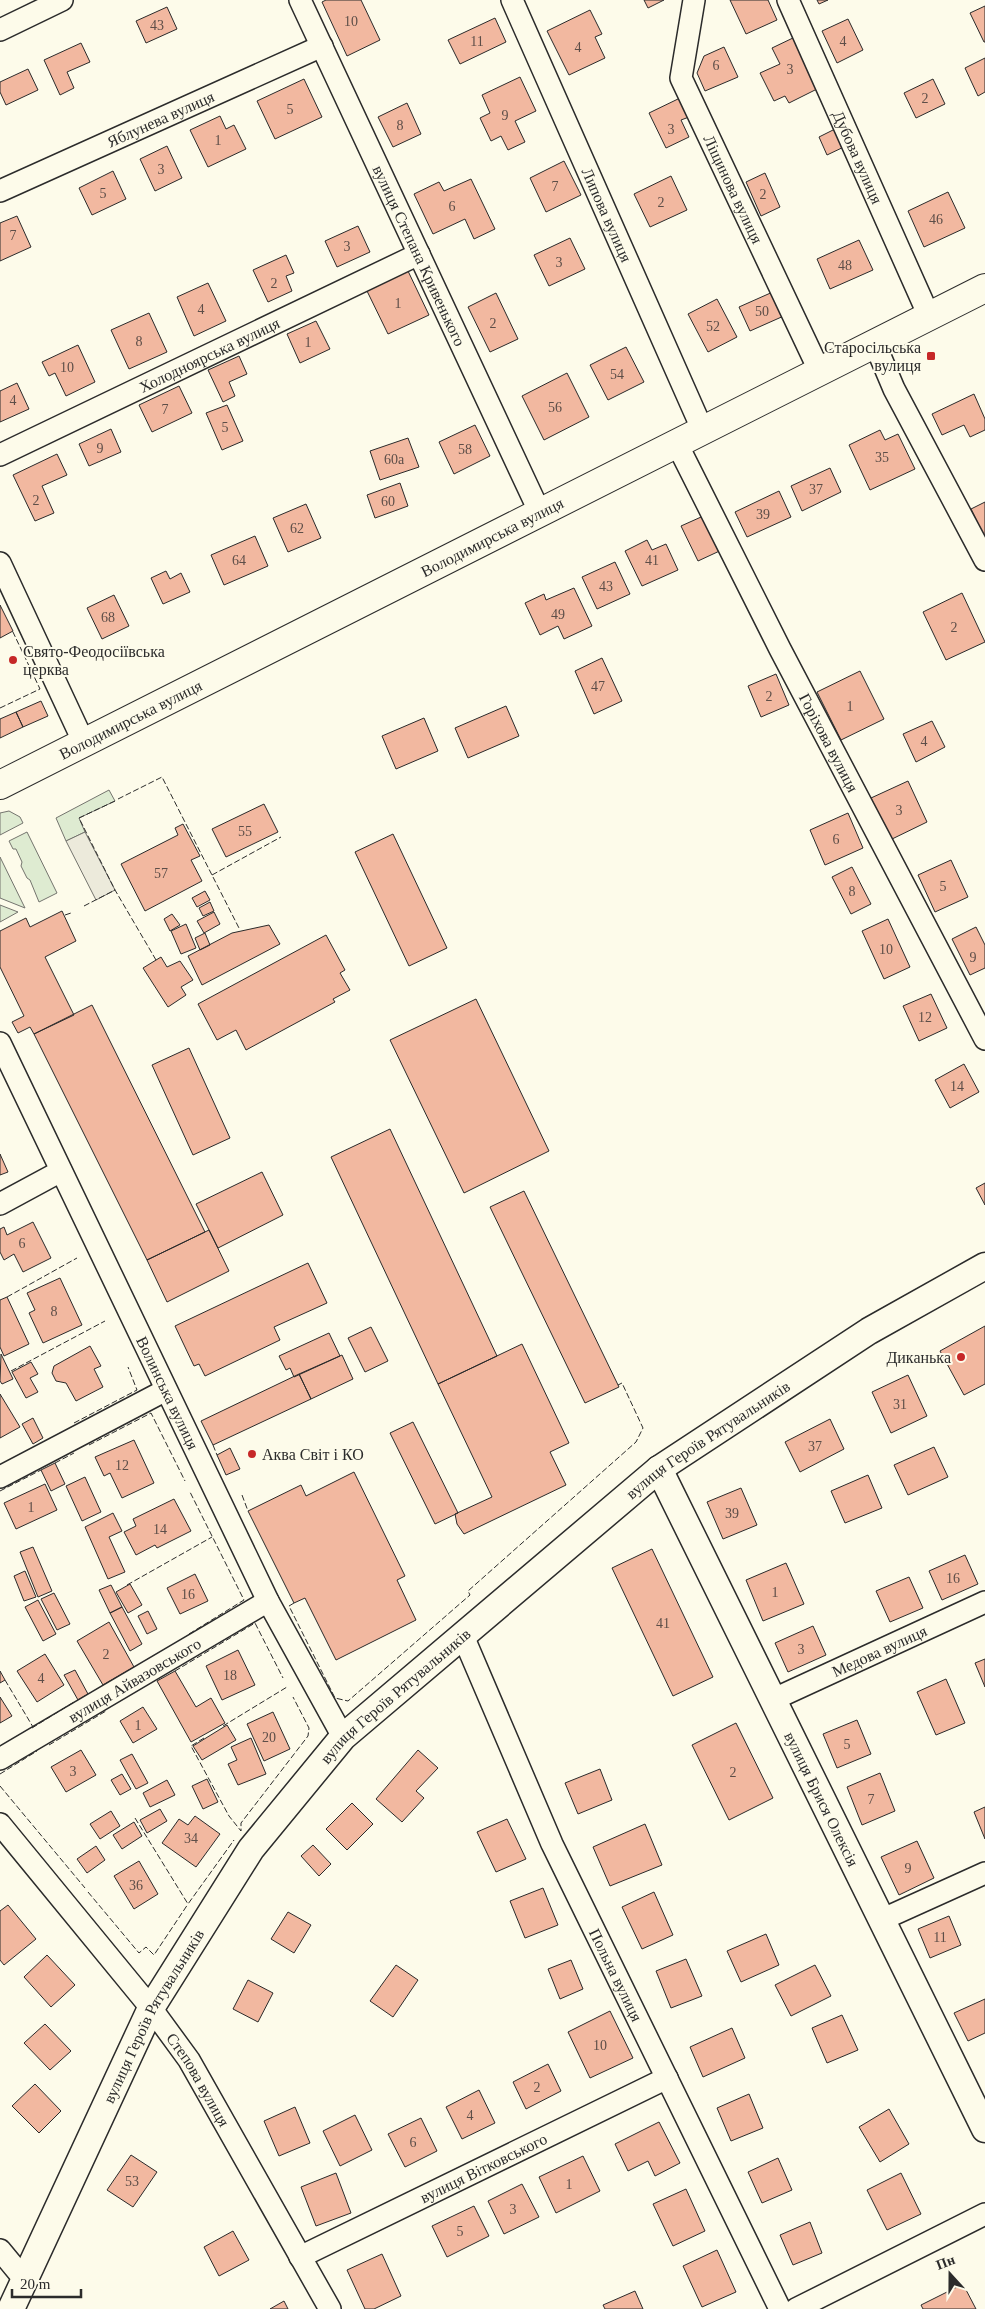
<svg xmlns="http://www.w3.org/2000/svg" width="985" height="2309" viewBox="0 0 985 2309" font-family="'Times New Roman',serif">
<rect width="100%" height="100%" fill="#fdfbea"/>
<path fill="#deebd1" stroke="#74746e" d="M109,790L115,801L79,818L85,832L66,841L56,818Z
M9,811L20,817L23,823L0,835V813Z
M27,832L57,893L39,902L30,880L27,878L21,866L22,862L16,849H13L9,841Z
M0,857L25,908L0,898Z
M0,905L18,912L0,922Z"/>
<path fill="#eceadb" stroke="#74746e" d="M85,832L115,890L96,900L66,841Z"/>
<path fill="#f2b8a0" stroke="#2b2b2b" d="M326,0H361L380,40L347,56L322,2Z
M644,0H664L648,8Z
M730,0H768L777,20L746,34Z
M817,0H828L819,4Z
M985,6V42H984L970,13Z
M167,7L177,29L146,43L136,21Z
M590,10L602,34L595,37L605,58L569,75L547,31Z
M495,18L506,42L460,64L448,40Z
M848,19L863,50L837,63L822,31Z
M795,37L819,88L789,103L785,96L774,101L760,73L780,64L772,48Z
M81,43L90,62L67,72L74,88L60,95L44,60Z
M724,47L738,77L705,91L697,73L704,56Z
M985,58V92L978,96L965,68Z
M28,69L38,90L6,105L0,92V82Z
M520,77L536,111L515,121L525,142L508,150L501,136L491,141L480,118L490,113L482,95Z
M304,79L322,117L275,139L257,101Z
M933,79L945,104L916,118L904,93Z
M680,98L689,117L681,120L689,137L666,148L649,113Z
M407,103L421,134L393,147L378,117Z
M220,116L226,129L234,125L246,149L208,167L190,130Z
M839,127L848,145L827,155L819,137Z
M167,146L182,178L155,191L140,159Z
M564,161L581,195L546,212L530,178Z
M113,171L126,199L92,215L79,188Z
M765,173L780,207L761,216L746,182Z
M671,176L687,210L650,227L634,194Z
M471,179L495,229L474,239L465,219L433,234L414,194L439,182L444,191Z
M948,192L965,228L924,247L908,211Z
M17,216L31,247L0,261V223Z
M358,226L370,252L337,267L325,241Z
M570,238L585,269L549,286L534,255Z
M859,240L873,270L830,289L817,259Z
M286,255L294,273L286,276L292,291L268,302L253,270Z
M408,271L429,315L388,334L367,291Z
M208,283L226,321L194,336L177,297Z
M775,291L786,315L750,331L739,307Z
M496,293L518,339L490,352L468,307Z
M717,299L737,337L708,352L688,314Z
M149,313L167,352L129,369L111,330Z
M316,321L330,349L300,363L287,334Z
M78,345L95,382L66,396L55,373L49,376L42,362Z
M626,347L644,382L608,400L590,365Z
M239,356L247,374L229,382L235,396L223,402L208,370Z
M567,373L589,417L544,440L522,396Z
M17,383L29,409L0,422V391Z
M179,386L192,413L152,432L139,405Z
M974,394L985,419V430L970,437L964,425L942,435L932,414Z
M227,405L243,441L222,450L206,413Z
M475,425L490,456L454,474L439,442Z
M111,429L121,452L89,466L79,444Z
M880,430L885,440L898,434L915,469L870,490L849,445Z
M408,438L419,467L380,480L370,451Z
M57,454L67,475L42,486L54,513L35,521L13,475Z
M830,468L841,492L802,511L791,486Z
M400,483L408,506L375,518L367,495Z
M779,491L791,517L747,537L735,512Z
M985,502V538L971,509Z
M306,504L321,538L288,552L273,518Z
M710,513L726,548L698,561L681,526Z
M255,536L268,566L224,585L211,555Z
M647,540L652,550L666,544L678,570L642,586L625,551Z
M615,562L630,594L597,609L582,577Z
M166,571L170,579L181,573L190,592L163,604L151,578Z
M574,588L592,626L564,639L558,626L540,635L525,603L544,594L546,600Z
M962,593L985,642L946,660L923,612Z
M114,595L129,626L102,639L87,608Z
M0,605L13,631L0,638Z
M602,658L622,701L594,714L575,671Z
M860,671L884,719L841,740L817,692Z
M776,674L789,705L761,717L748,686Z
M41,701L48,716L23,727L16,712Z
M506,706L519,736L468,758L455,728Z
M16,712L23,727L0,738V719Z
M424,718L438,751L396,769L382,736Z
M932,721L945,747L916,762L903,734Z
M908,781L927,822L890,840L871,798Z
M264,804L278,832L226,857L212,829Z
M848,813L863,848L825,865L810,830Z
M183,824L200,856L191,860L202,881L145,911L121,864L178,835L175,828Z
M393,834L447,948L409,966L355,852Z
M951,860L968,897L935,912L918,875Z
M852,867L871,904L851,914L832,877Z
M205,891L210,900L197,907L192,898Z
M210,902L214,911L203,916L199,908Z
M62,911L76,941L45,957L74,1015L34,1034L30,1027L18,1033L12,1022L24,1016L0,967V931L26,918L30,927Z
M214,912L220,924L204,933L197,921Z
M172,914L180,925L170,931L164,919Z
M888,919L910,967L884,979L862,931Z
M186,924L196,948L181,954L171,931Z
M269,925L280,944L202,985L188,956L232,933Z
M976,927L985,945V968L970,975L952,939Z
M205,933L210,945L200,950L195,938Z
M326,935L345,970L340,973L350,990L333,999L335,1002L246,1050L236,1030L217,1040L198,1004Z
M161,957L167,967L180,961L193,980L181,987L186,995L168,1007L143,968Z
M931,994L947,1028L919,1041L903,1006Z
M476,999L549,1151L464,1193L390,1040Z
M92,1005L205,1232L147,1260L34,1034Z
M189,1048L230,1138L193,1155L152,1065Z
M964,1064L979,1092L950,1108L935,1080Z
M390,1129L497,1356L438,1384L331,1157Z
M0,1154L8,1172L0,1175Z
M262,1172L283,1215L218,1248L196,1204Z
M985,1183V1205L976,1188Z
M524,1191L619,1387L585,1403L490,1207Z
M33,1222L51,1258L23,1272L14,1254L4,1260L0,1252V1229L4,1227L7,1235Z
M209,1230L229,1271L167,1302L147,1260Z
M308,1263L327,1303L274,1327L280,1340L205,1376L199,1364L194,1366L175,1326Z
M60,1278L82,1325L43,1343L29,1313L35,1310L27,1293Z
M7,1297L29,1344L4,1356L0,1347V1300Z
M985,1326V1384L964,1395L940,1351Z
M371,1327L388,1361L365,1372L348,1338Z
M329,1333L340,1356L294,1377L290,1368L286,1370L279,1356Z
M522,1344L569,1443L550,1452L566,1485L464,1534L457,1524L455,1514L492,1497L438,1384Z
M90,1346L101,1366L94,1369L103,1387L76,1401L66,1383L56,1381L52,1373L54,1366Z
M1,1354L13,1379L2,1384L0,1381Z
M342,1355L353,1379L311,1399L299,1374Z
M31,1362L38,1374L30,1378L38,1392L26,1398L12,1372Z
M299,1374L311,1399L213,1445L201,1421Z
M908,1375L927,1416L891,1433L872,1392Z
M0,1394L20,1427L0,1438Z
M33,1418L43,1438L33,1444L22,1424Z
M830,1419L844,1449L800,1472L785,1442Z
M413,1422L458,1513L435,1524L390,1433Z
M134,1440L154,1483L122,1498L110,1473L104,1476L95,1457Z
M934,1447L948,1477L908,1495L894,1465Z
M230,1448L240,1469L226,1475L217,1455Z
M55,1463L65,1484L51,1491L41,1470Z
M354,1472L405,1576L397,1580L416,1620L336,1660L305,1598L294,1603L248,1511L301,1485L306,1496Z
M868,1475L882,1508L845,1523L831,1491Z
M85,1477L101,1512L82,1521L66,1486Z
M45,1484L57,1510L16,1529L4,1503Z
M741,1488L757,1525L723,1539L707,1502Z
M174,1499L191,1531L157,1548L155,1545L136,1555L124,1532L136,1526L133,1519Z
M113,1513L122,1531L109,1537L125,1572L108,1579L85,1527Z
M33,1547L52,1591L38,1597L20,1552Z
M652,1549L713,1677L673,1696L612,1568Z
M965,1555L978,1584L942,1600L929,1571Z
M786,1563L804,1604L763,1621L746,1580Z
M25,1571L36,1597L24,1601L14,1576Z
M195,1574L208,1601L180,1614L167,1588Z
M909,1577L923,1608L890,1622L876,1591Z
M130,1584L142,1605L128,1613L116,1592Z
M111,1585L122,1607L110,1613L99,1590Z
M54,1593L70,1624L57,1630L41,1599Z
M38,1600L56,1634L43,1641L25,1607Z
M122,1607L142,1644L130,1651L110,1613Z
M148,1611L157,1629L147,1634L138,1616Z
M109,1622L134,1667L103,1685L77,1641Z
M813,1626L826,1655L788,1672L775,1643Z
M238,1650L255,1685L222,1700L206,1666Z
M45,1654L64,1685L37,1702L17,1671Z
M985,1659V1687L975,1663Z
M75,1670L88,1694L78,1700L64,1675Z
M0,1671L5,1680L0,1683Z
M175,1671L196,1707L211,1698L225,1723L191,1742L157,1681Z
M946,1679L965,1723L936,1735L917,1692Z
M0,1697L12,1716L0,1723Z
M143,1707L157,1729L133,1743L120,1721Z
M273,1712L290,1749L264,1761L247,1724Z
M857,1720L871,1754L837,1768L823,1734Z
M736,1723L773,1798L729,1820L692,1745Z
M227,1725L236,1740L202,1760L193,1746Z
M251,1738L266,1774L238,1785L228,1764L237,1760L231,1747Z
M81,1750L96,1775L66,1792L51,1767Z
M418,1750L438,1768L416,1791L424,1798L402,1822L376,1799Z
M132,1754L148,1783L136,1789L120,1760Z
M600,1769L612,1800L578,1814L565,1783Z
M880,1773L895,1811L862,1825L847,1787Z
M122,1774L131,1789L120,1795L111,1780Z
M207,1779L218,1802L203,1809L192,1786Z
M167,1780L175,1795L150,1807L143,1793Z
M352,1803L373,1824L347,1850L326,1829Z
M985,1807V1839L974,1812Z
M160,1809L167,1821L147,1833L140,1820Z
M111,1811L120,1826L100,1839L90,1824Z
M195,1816L220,1834L196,1867L162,1843L179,1819L188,1825Z
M507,1819L526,1859L496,1872L477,1832Z
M134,1822L142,1836L122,1849L113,1835Z
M645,1824L662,1865L610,1886L593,1847Z
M917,1841L934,1878L899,1895L881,1857Z
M313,1845L331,1864L319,1876L301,1856Z
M96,1846L105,1860L87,1873L77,1859Z
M139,1861L158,1894L134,1909L114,1876Z
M543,1888L558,1925L525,1938L510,1901Z
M654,1892L673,1935L642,1949L622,1907Z
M8,1905L36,1939L4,1965L0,1960V1911Z
M288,1912L311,1925L294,1953L271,1939Z
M949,1916L961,1945L930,1958L918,1929Z
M766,1934L779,1965L741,1982L727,1951Z
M47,1955L75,1985L51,2007L24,1977Z
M686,1959L702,1996L671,2008L656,1971Z
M571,1960L583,1989L560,1999L548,1969Z
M396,1965L418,1980L393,2017L370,2001Z
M815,1965L831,1996L791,2016L775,1985Z
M248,1980L273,1993L258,2022L233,2009Z
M985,1999V2033L968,2041L954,2013Z
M610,2011L633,2058L590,2078L568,2032Z
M842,2015L858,2050L827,2063L812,2028Z
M45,2024L71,2051L50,2070L24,2043Z
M732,2028L745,2058L703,2077L690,2047Z
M548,2064L561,2091L526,2109L513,2082Z
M35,2084L61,2111L39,2133L12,2106Z
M479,2090L495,2123L462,2139L446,2107Z
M749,2094L763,2128L731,2141L717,2108Z
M295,2107L310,2143L279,2156L264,2121Z
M889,2109L909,2144L880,2162L859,2127Z
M355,2115L372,2150L340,2166L323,2131Z
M421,2118L437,2151L405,2167L388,2134Z
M659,2122L680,2163L655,2176L648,2161L628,2171L615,2144Z
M131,2155L157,2172L133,2207L107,2190Z
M583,2156L600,2191L556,2213L539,2177Z
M778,2158L792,2190L762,2203L748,2172Z
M336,2173L351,2213L316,2226L301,2187Z
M901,2173L921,2214L887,2230L867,2190Z
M522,2184L539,2217L504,2234L488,2201Z
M686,2189L705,2231L673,2246L653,2204Z
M474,2206L489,2236L447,2257L432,2226Z
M810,2222L822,2253L793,2265L780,2235Z
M233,2231L249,2260L219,2276L204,2247Z
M717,2250L736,2292L702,2307L683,2266Z
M382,2254L401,2296L374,2309H365L347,2270Z
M963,2284L976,2309H923L921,2305Z
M635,2291L643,2309H605L603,2305Z
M284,2301L288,2309H270Z"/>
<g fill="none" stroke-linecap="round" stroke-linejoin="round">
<defs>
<g id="minor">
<path id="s1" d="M300,0L540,513"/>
<path id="s2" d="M512,0L703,431"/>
<path id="s3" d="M694,0L681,78L820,372"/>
<path id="s4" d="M788,0L929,316"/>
<path d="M0,30L62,0"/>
<path id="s5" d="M0,191L322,46"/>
<path d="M875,344L894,389L985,560"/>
<path id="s6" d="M677,444L780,649L985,1039"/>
<path id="s7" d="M0,455L419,254"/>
<path d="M0,563L84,743"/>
<path id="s8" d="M0,1043L268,1601L343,1737"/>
<path d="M0,1204L61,1171"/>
<path d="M0,1477L166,1390"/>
<path id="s9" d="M463,1636L552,1844L780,2309"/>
<path id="s10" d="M772,1700L985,1602"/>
<path id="s11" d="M0,1759L268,1601"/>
<path id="s12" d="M0,1824L151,2008L189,2060L330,2309"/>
<path d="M881,1920L985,1873"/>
<path d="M0,2250L24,2279"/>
<path id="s13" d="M300,2257L667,2078"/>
<path d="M796,2309L985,2214"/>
</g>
<g id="tertiary">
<path id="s14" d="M659,1469L985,2129"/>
<path id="s15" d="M11,2309L151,2008L251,1849L343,1737L659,1469L869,1331L985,1266"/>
</g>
<g id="primary">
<path id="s16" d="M0,785L985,288"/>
</g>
</defs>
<use href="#minor" stroke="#2b2b2b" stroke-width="24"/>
<use href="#tertiary" stroke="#2b2b2b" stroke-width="29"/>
<use href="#primary" stroke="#2b2b2b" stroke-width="30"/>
<use href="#minor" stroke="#fdfbea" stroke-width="21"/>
<use href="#tertiary" stroke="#fdfbea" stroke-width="26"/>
<use href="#primary" stroke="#fdfbea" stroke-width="28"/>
<path stroke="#2b2b2b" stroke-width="1" stroke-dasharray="6 2.5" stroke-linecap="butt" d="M0,708L40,689L12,630
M118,799L162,777L240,930
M115,801L79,818L115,890L156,960
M212,875L281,837
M84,906L115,890
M65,915L71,913
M7,1297L77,1258
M11,1371L105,1321
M74,1423L137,1390L128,1367
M89,1445L151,1413L185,1481
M213,1445L217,1455
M55,1463L74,1453
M0,1491L41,1470
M242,1495L248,1511
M127,1585L212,1537
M294,1603L289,1606L335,1698L348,1701L470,1595L468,1591L636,1442L643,1428L622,1383L618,1385
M189,1634L244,1600L190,1492
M175,1671L255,1623L283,1678
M5,1680L33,1727
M223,1726L287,1687
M32,1728L74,1702
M204,1738L191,1746L229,1816L241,1831V1823L308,1736L309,1728L293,1697
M49,1745L106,1711
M0,1774L37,1751
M0,1786L85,1888
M135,1818L188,1904L234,1840
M88,1892L139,1953L146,1947L154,1955L188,1904"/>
</g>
<g fill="#c62828" stroke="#fdfbea" stroke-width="2">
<rect x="926" y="351" width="10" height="10" rx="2.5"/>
<circle cx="13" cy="660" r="5"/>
<circle cx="961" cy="1357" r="5"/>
<circle cx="252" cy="1454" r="5"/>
</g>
<g text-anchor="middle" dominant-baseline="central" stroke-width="4" stroke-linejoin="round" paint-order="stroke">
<g font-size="14" fill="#5d4e48">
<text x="351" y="21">10</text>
<text x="157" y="25">43</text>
<text x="477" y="41">11</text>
<text x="843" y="41">4</text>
<text x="578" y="47">4</text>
<text x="716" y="65">6</text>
<text x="790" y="69">3</text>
<text x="925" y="98">2</text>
<text x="290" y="109">5</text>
<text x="505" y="115">9</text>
<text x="400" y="125">8</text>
<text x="671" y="129">3</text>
<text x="218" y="140">1</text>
<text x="161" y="169">3</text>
<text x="555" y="186">7</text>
<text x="103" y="193">5</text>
<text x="763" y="194">2</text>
<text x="661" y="202">2</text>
<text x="452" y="206">6</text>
<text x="936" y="219">46</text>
<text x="13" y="235">7</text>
<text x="347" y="246">3</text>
<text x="559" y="262">3</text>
<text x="845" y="265">48</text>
<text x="274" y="283">2</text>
<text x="398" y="303">1</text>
<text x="201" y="309">4</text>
<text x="762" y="311">50</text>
<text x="493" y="323">2</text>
<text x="713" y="326">52</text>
<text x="139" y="341">8</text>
<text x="308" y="342">1</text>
<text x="67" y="367">10</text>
<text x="617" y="374">54</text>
<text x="13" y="400">4</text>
<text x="555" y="407">56</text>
<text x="165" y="409">7</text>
<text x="225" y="427">5</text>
<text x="100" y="448">9</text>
<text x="465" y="449">58</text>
<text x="882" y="457">35</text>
<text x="394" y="459">60а</text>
<text x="816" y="489">37</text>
<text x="36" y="500">2</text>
<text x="388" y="501">60</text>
<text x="763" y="514">39</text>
<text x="297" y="528">62</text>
<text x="239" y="560">64</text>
<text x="652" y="560">41</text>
<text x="606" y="586">43</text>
<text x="558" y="614">49</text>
<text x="108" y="617">68</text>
<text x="954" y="627">2</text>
<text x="598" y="686">47</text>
<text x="769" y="696">2</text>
<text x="850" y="706">1</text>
<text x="924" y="741">4</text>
<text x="899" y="810">3</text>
<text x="245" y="831">55</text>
<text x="836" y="839">6</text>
<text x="161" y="873">57</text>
<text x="943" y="886">5</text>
<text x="852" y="891">8</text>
<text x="886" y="949">10</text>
<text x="973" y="957">9</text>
<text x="925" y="1017">12</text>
<text x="957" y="1086">14</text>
<text x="22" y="1243">6</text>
<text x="54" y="1311">8</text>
<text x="900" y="1404">31</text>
<text x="815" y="1446">37</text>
<text x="122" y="1465">12</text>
<text x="31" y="1507">1</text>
<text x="732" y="1513">39</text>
<text x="160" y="1529">14</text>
<text x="953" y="1578">16</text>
<text x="775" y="1592">1</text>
<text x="188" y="1594">16</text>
<text x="663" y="1623">41</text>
<text x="801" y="1649">3</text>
<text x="106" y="1654">2</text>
<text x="230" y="1675">18</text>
<text x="41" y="1678">4</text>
<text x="138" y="1725">1</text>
<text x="269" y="1737">20</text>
<text x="847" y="1744">5</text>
<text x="73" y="1771">3</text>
<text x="733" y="1772">2</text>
<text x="871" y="1799">7</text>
<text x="191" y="1838">34</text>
<text x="908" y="1868">9</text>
<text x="136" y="1885">36</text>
<text x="940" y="1937">11</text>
<text x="600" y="2045">10</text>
<text x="537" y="2087">2</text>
<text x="470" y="2115">4</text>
<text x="413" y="2142">6</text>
<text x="132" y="2181">53</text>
<text x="569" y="2184">1</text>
<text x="513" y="2209">3</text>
<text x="460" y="2231">5</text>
</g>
<g font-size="16" fill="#2b2b2b" stroke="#fdfbea">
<text stroke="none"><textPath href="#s5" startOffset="176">Яблунева вулиця</textPath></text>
<text stroke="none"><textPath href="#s4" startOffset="172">Дубова вулиця</textPath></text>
<text stroke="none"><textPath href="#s3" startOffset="202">Ліщинова вулиця</textPath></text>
<text stroke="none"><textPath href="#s2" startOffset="235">Липова вулиця</textPath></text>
<text stroke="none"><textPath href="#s1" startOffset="282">вулиця Степана Кривенького</textPath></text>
<text stroke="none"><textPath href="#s7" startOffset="232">Холодноярська вулиця</textPath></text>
<text stroke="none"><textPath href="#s16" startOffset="551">Володимирська вулиця</textPath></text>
<text stroke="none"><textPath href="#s16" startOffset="146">Володимирська вулиця</textPath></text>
<text stroke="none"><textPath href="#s6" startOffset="335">Горіхова вулиця</textPath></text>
<text stroke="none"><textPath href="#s8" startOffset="388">Волинська вулиця</textPath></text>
<text stroke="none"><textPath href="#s15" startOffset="1136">вулиця Героїв Рятувальників</textPath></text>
<text stroke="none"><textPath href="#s10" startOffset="118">Медова вулиця</textPath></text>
<text stroke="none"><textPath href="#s11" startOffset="156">вулиця Айвазовського</textPath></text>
<text stroke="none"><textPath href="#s15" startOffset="731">вулиця Героїв Рятувальників</textPath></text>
<text stroke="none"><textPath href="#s14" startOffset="368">вулиця Брися Олексія</textPath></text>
<text stroke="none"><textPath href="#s9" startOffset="372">Польна вулиця</textPath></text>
<text stroke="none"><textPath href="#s15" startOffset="326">вулиця Героїв Рятувальників</textPath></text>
<text stroke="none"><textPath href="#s12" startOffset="324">Степова вулиця</textPath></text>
<text stroke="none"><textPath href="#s13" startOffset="204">вулиця Вітковського</textPath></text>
</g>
<g font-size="16" fill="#2b2b2b" stroke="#fdfbea" text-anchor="end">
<text x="921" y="347">Старосільська<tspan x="921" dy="18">вулиця</tspan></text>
<text x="23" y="651" text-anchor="start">Свято-Феодосіївська<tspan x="23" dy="18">церква</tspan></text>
<text x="951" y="1357">Диканька</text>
<text x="262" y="1454" text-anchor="start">Аква Світ і КО</text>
</g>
</g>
<g transform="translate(950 2274) rotate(339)" stroke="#fdfbea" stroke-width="4" paint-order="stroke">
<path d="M0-4L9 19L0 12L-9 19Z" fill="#2b2b2b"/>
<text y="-8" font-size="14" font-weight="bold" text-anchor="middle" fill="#2b2b2b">Пн</text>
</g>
<path d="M12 2289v8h69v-8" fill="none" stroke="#2b2b2b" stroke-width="2.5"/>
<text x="20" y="2289" font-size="15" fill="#2b2b2b" stroke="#fdfbea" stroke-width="4" paint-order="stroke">20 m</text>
</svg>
